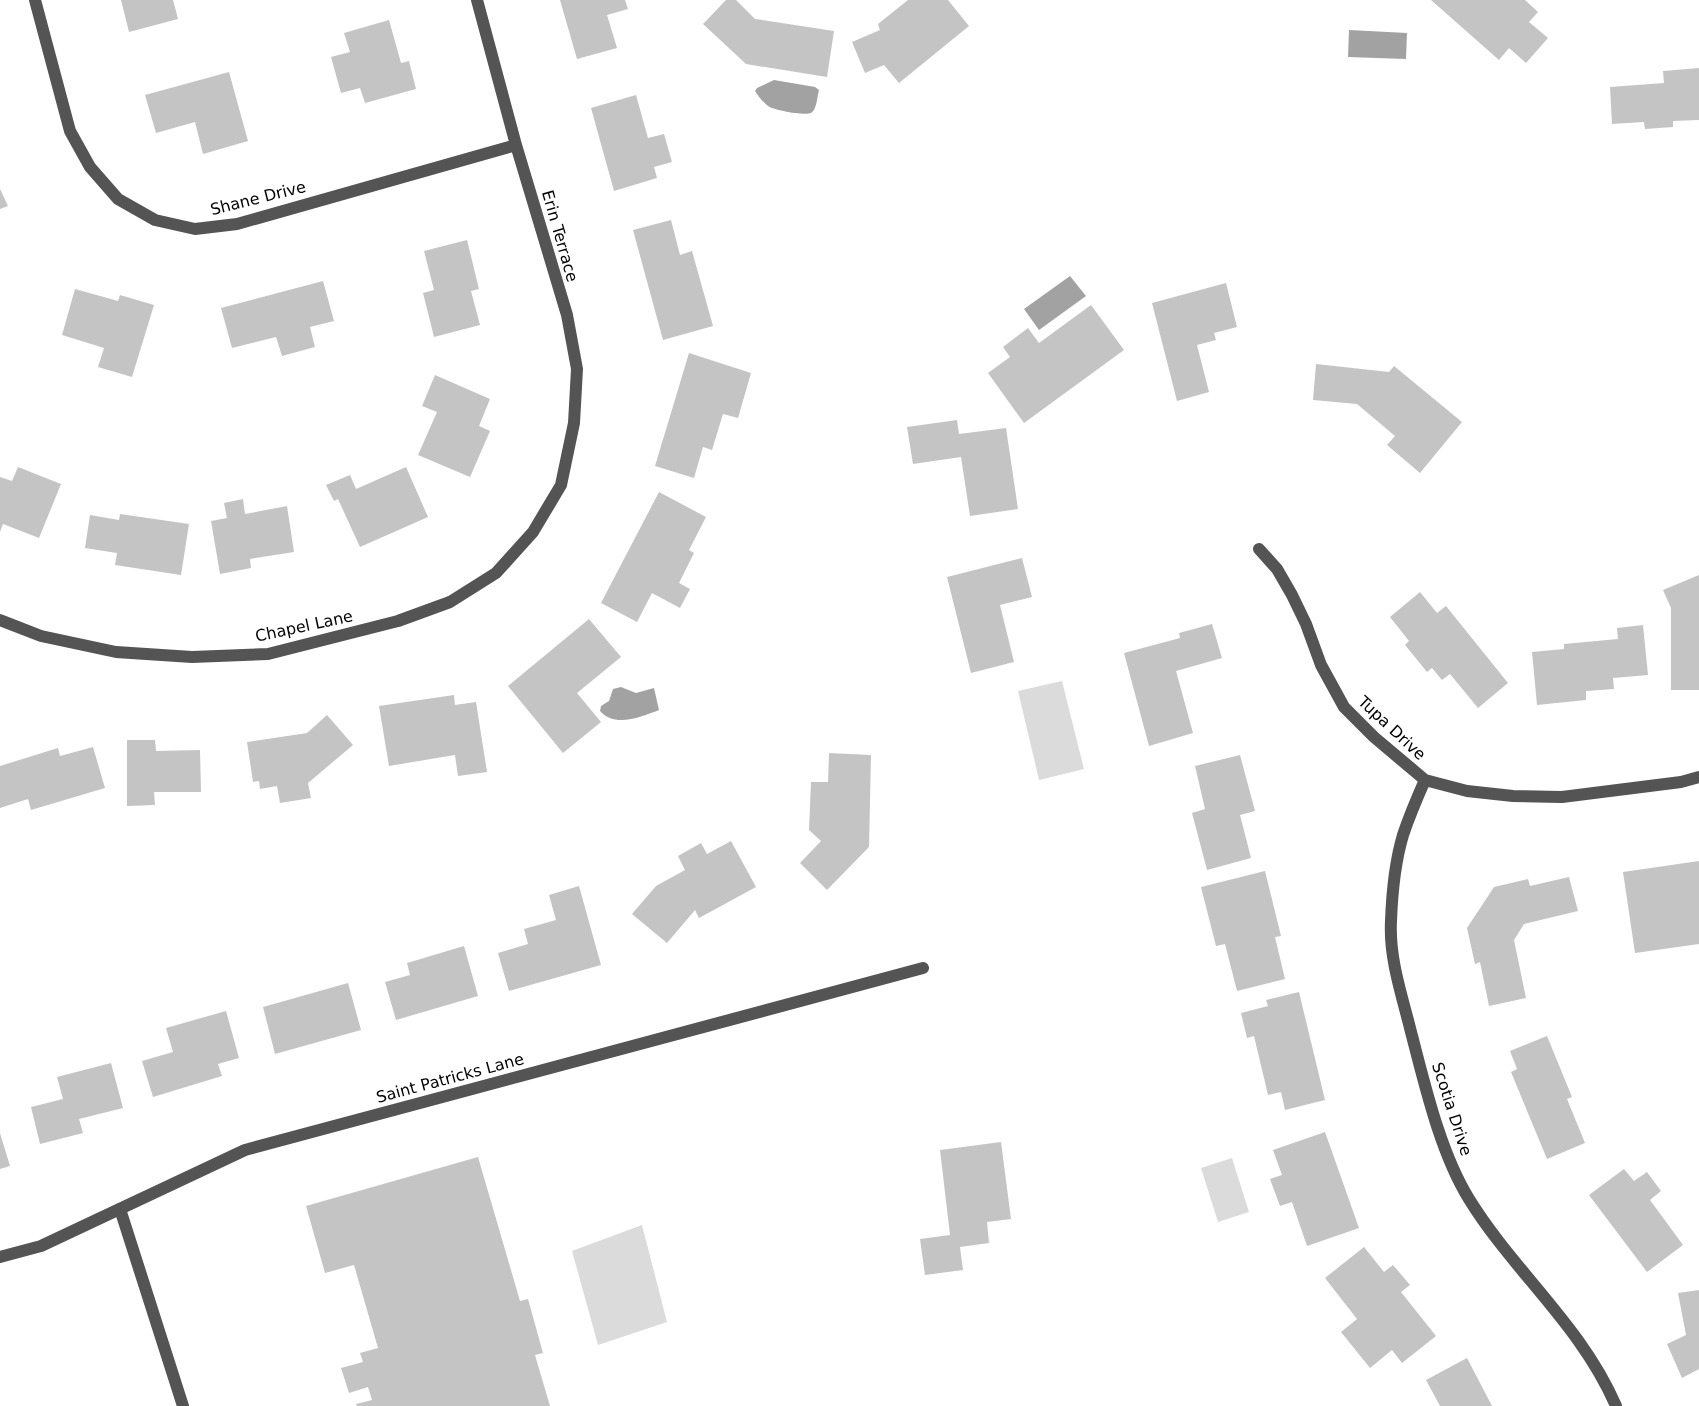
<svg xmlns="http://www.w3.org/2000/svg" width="1699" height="1406" viewBox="0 0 1699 1406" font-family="'DejaVu Sans',sans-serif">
<rect width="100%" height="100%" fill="#fff"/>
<path fill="#dbdbdb" d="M1062,681L1084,769L1039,780L1018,691Z
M1232,1158L1249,1212L1218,1222L1201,1168Z
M642,1225L667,1322L598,1345L572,1251Z"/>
<path fill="#a2a2a2" d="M1349,30L1407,33L1406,59L1348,57Z
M774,80L815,87L819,90C817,97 817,109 811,113C805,116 773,110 768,106C763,102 758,96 755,91L757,88Z
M1070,276L1086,296L1039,330L1024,309Z
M621,687L636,693L654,688L659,710C641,717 615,728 600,711L601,706L609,701L613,689Z"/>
<path fill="#c4c4c4" d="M121,0H173L178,19L129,32Z
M560,0H625L628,9L607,15L617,48L577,59Z
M726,0H736L755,19L834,31L827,77L746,64L703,24Z
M908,0H948L969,26L899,83L884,65L865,73L852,42L880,30L878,24Z
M1431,0H1525L1538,12L1529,22L1548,38L1526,63L1509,48L1499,60Z
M389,20L401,63L409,61L416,89L365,103L360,88L341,93L331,57L350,52L344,33Z
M1699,68V120L1673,121V127L1645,129L1644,122L1612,124L1610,87L1664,83L1663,71Z
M229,72L248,141L203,154L195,122L156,133L145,95Z
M636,95L648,138L664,134L672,162L654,167L657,178L614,191L591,108Z
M0,189L8,206L0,209Z
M671,220L680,255L692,251L713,326L663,340L633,230Z
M467,240L479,289L471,291L480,325L434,337L423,293L434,290L424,251Z
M323,281L334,321L310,327L315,347L282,356L276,337L232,348L221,308Z
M1226,283L1237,327L1214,333L1216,340L1197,345L1209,392L1177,401L1152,303Z
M75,289L118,301L120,295L154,305L132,377L98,367L104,348L62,335Z
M1091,305L1124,350L1024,423L988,373L1010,357L1003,347L1028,328L1039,343Z
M689,353L751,373L738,418L723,414L712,450L703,447L694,478L655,466Z
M1316,364L1389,372L1394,366L1462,422L1420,473L1387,445L1395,436L1357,404L1313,400Z
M435,375L490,399L479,426L490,431L470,477L418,455L437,412L422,406Z
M957,420L959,434L1006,428L1018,509L970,516L961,457L913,464L907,427Z
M18,467L61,484L39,538L3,524L0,532V477L12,481Z
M406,467L428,517L360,547L338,499L334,501L326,485L350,475L356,489Z
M659,492L706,517L689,550L694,553L679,583L690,589L680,608L652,593L637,622L601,603Z
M243,499L245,514L287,506L294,552L250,559L251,568L220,574L211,521L227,518L224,503Z
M120,514L189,524L181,575L115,565L117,553L85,548L90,515L119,520Z
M1022,558L1032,597L1000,605L1014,662L971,673L947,577Z
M1699,575V690H1671V608L1663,590Z
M1420,592L1437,613L1446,606L1508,683L1478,708L1450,674L1442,680L1432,668L1427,672L1405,645L1409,641L1390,617Z
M589,619L621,657L577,693L601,722L563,753L508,686Z
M1212,624L1222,658L1176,671L1193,733L1149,746L1124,653L1180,638L1179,633Z
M1643,625L1648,675L1613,678L1614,689L1586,691V700L1537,705L1532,652L1564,649V644L1618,639L1617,628Z
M454,695L455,705L476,702L487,772L458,776L455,755L389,766L379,706Z
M327,715L353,745L308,783L311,798L280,803L277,786L260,789L259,781L253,782L247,742L307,733Z
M127,740H155L156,751L200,750L201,792H154L155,805L127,806Z
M93,747L105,788L31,810L28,799L0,808V766L58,748L60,756Z
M829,753L871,755L869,847L827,890L800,863L821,841L809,830L811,782H828Z
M1240,755L1255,811L1240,815L1251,858L1207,870L1192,813L1205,809L1195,766Z
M731,841L756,887L699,918L695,910L667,943L632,914L656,886L685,870L678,856L701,843L707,854Z
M1699,861V944L1635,953L1623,872Z
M1265,871L1281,936L1275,937L1285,979L1237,991L1225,944L1216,946L1201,887Z
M1569,877L1578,911L1524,924L1514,940L1526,998L1489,1006L1480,962L1475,964L1467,928L1494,887L1528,879L1530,886Z
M579,886L601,965L509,991L498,953L528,944L524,929L556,920L549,895Z
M464,946L478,996L396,1020L385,982L410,975L407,963Z
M348,983L361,1030L275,1054L263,1007Z
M1299,992L1325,1100L1285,1110L1281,1092L1268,1095L1254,1036L1247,1038L1241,1013L1268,1006L1266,1000Z
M226,1011L239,1058L218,1064L222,1076L153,1097L142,1061L173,1052L166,1028Z
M1547,1036L1572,1097L1567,1099L1585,1143L1547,1159L1511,1072L1517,1069L1510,1051Z
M111,1063L123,1108L79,1119L83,1133L40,1144L31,1107L63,1099L57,1077Z
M1325,1132L1359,1228L1307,1246L1292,1202L1280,1206L1270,1179L1282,1175L1273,1150Z
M0,1133L10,1166L0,1169Z
M1001,1142L1011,1219L987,1222L989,1243L960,1247L963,1270L925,1275L920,1239L950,1235L940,1150Z
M478,1157L520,1301L528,1299L543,1353L535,1355L550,1406H357L356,1404L372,1400L368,1387L349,1393L341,1368L363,1362L360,1353L378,1348L354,1265L325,1273L306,1206Z
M1624,1169L1634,1181L1647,1172L1661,1191L1650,1200L1683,1245L1647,1272L1589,1195Z
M1364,1247L1384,1272L1393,1265L1410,1285L1401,1292L1436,1336L1402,1363L1392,1350L1370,1368L1341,1332L1357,1319L1325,1278Z
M1699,1290V1369L1682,1378L1667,1344L1686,1335L1678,1293Z
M1467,1358L1492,1406H1440L1426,1380Z"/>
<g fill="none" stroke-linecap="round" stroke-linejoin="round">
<path stroke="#545454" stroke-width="12" d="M120,1209L183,1406"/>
<path stroke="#545454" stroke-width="12" d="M35,0L70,131L90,167L118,199L155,220L195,229L237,224L516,145
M1259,549L1277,569L1292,595L1306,624L1321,665L1344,707L1374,737L1425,780L1467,791L1513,796L1562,797L1681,782L1699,777
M0,620L41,636L116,652L192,657L268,654L398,621L450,602L496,573L533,532L561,485L574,423L577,369L567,315L516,145L477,0
M1425,780C1417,798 1409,817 1403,835C1395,862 1392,893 1391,921C1389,959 1402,995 1411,1032C1425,1085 1440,1152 1469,1199C1514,1272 1581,1325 1616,1406
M0,1257L41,1246L245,1150L923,968"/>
</g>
<g text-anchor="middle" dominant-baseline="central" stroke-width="6" stroke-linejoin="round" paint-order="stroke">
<g font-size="16" fill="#000" stroke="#fff">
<text transform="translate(258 198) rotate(-14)">Shane Drive</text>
<text transform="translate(560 236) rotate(74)">Erin Terrace</text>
<text transform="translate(304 626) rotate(-12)">Chapel Lane</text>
<text transform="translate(1392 728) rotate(43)">Tupa Drive</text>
<text transform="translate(450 1078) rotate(-15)">Saint Patricks Lane</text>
<text transform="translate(1452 1109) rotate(72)">Scotia Drive</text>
</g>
</g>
</svg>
